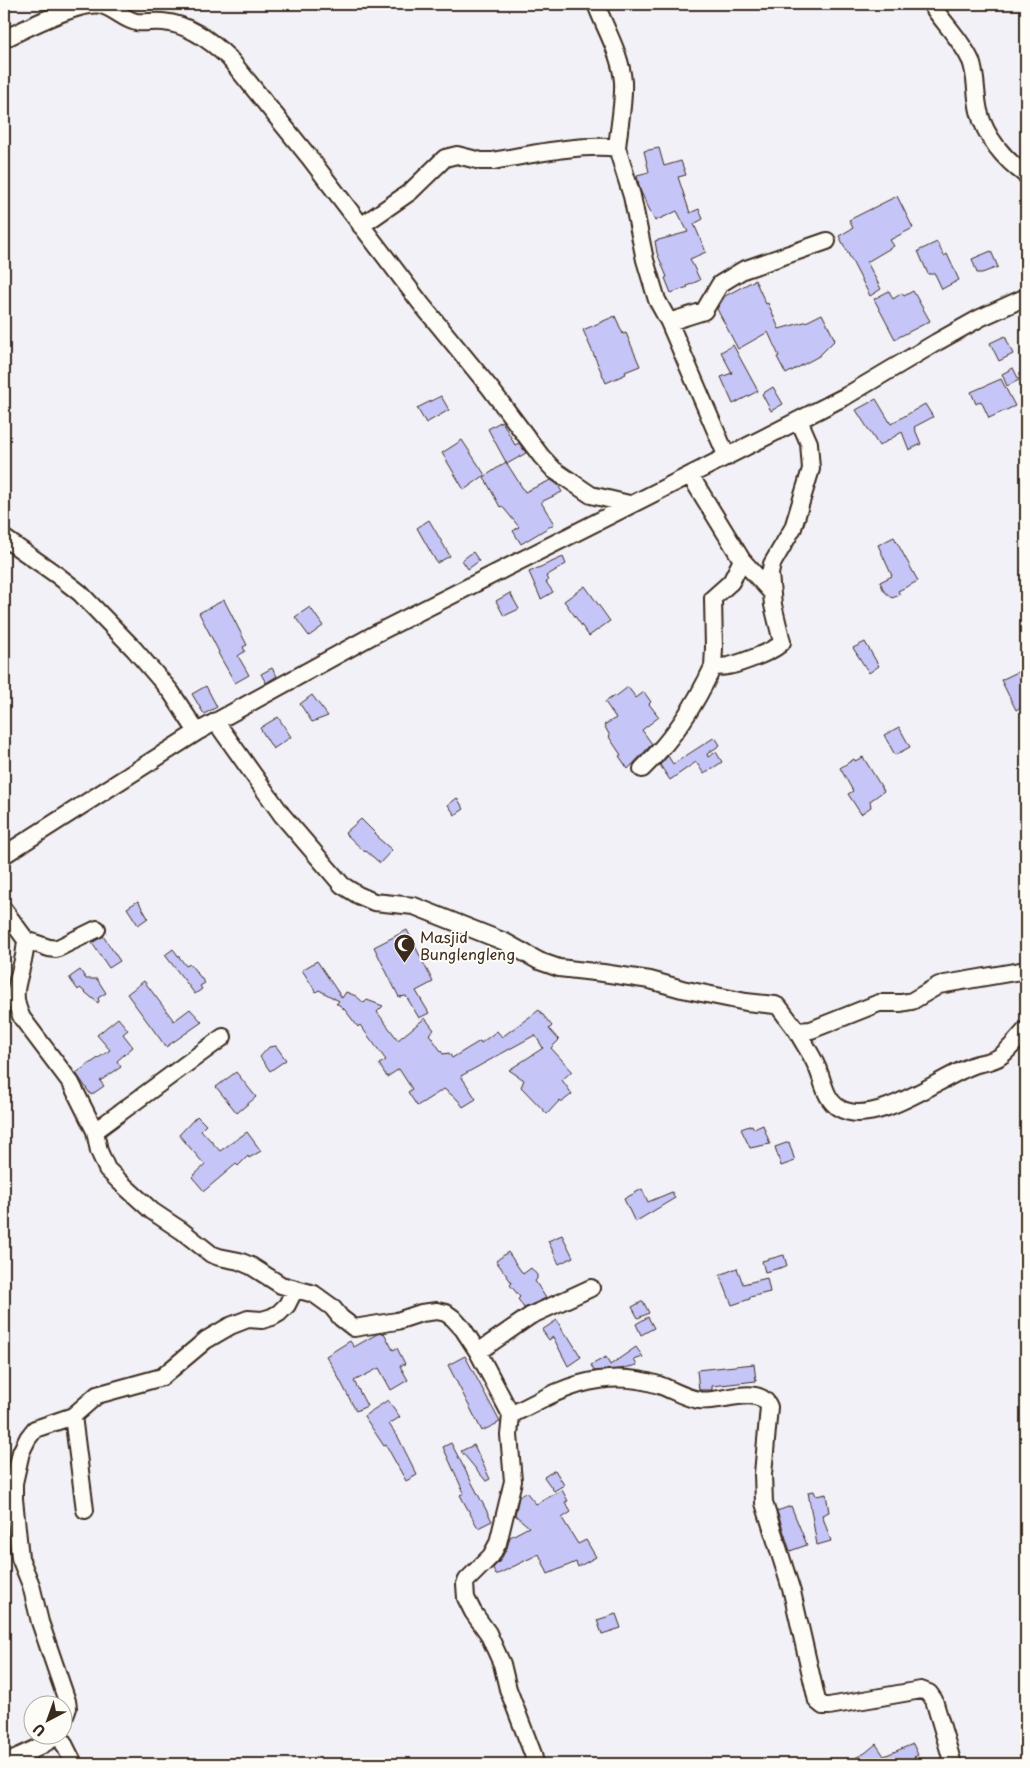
<svg xmlns="http://www.w3.org/2000/svg" width="1030" height="1768" viewBox="0 0 1030 1768" font-family="'Playpen Sans',sans-serif">
<rect width="100%" height="100%" fill="#f2f1f7"/>
<filter id="ink" filterUnits="userSpaceOnUse"><feTurbulence type="fractalNoise" baseFrequency=".02" numOctaves="2"/><feDisplacementMap in="SourceGraphic" scale="10" xChannelSelector="R" yChannelSelector="G"/><feConvolveMatrix kernelMatrix="1 2 1 2 8 2 1 2 1" color-interpolation-filters="sRGB"/></filter>
<g filter="url(#ink)">
<path fill="#c5c5f7" stroke="#3b2a1e" d="M659,148L664,166L681,161L686,175L678,177L690,213L699,209L703,219L694,224L706,252L690,259L700,280L687,286L688,287L671,293L665,278L667,277L657,253L655,241L688,232L677,211L655,221L640,190L637,175L649,172L644,151Z
M897,196L913,228L890,240L894,246L867,262L881,289L870,296L839,236L853,228L849,220Z
M937,242L944,256L947,254L959,280L942,289L935,274H928L918,251Z
M991,251L998,267L982,273H977L972,259Z
M755,280L766,304L768,303L779,329L808,321L822,314L835,340L819,356L786,374L777,357L779,356L768,332L738,349L717,309L725,296Z
M889,291L893,299L902,293L904,296L913,291L930,321L895,339L874,299Z
M615,316L623,334L626,333L640,366L625,372L626,374L606,383L583,330Z
M1005,336L1013,354L999,361L990,343Z
M733,345L758,391L733,404L721,377L732,373L721,352Z
M1013,368L1019,380L1007,386L1002,374Z
M1001,379L1015,406L989,418L981,401L976,404L971,392Z
M773,387L783,404L771,411L762,394Z
M441,396L449,410L426,423L417,408Z
M876,399L891,424L925,404L933,417L914,427L921,444L909,450L902,432L879,446L856,410Z
M502,421L515,445L519,443L526,453L507,464L488,429Z
M462,440L485,475L464,490L442,453Z
M506,462L525,492L551,480L558,485L562,492L541,502L554,524L521,544L513,531L519,527L502,506L500,507L484,477Z
M429,520L450,556L437,563L417,528Z
M894,537L918,581L898,591L900,595L892,598L884,591L880,582L892,576L878,545Z
M473,552L479,561L468,569L462,560Z
M563,557L566,564L546,576L548,581L546,582L553,592L541,599L529,572Z
M585,586L610,621L589,636L564,601Z
M510,593L519,609L504,616L496,601Z
M224,600L247,645L243,647L245,651L238,656L249,675L235,683L218,653L219,652L199,613Z
M310,607L323,626L309,636L295,617Z
M865,642L879,666L869,673L853,648Z
M272,668L277,676L266,683L261,674Z
M1026,668V704L1016,710L1001,680Z
M206,686L217,707L204,714L192,694Z
M628,687L636,698L644,692L651,702L649,704L659,717L642,730L652,744L628,769L619,756L621,755L609,737L610,736L604,725L616,718L605,702L614,696L615,697Z
M312,695L328,716L312,722L300,704Z
M278,717L291,737L273,749L260,728Z
M899,727L910,747L895,755L884,735Z
M715,737L720,745L707,754L708,757L716,752L722,762L704,774L696,762L670,780L660,765L668,756L673,764Z
M863,757L884,791L870,801L871,807L861,814L848,794L853,791L840,768L854,759L855,761Z
M457,798L464,809L455,815L448,805Z
M361,819L379,837L378,838L392,850L380,863L366,851L365,852L345,833Z
M138,901L148,918L138,925L127,908Z
M407,930L433,982L416,991L429,1013L419,1018L406,996L399,997L374,947Z
M103,936L120,961L109,968L92,943Z
M173,949L186,966L190,964L205,983L200,986L202,989L195,994L165,955Z
M317,961L342,998L346,992L356,996L364,1003L367,1000L383,1006L377,1012L398,1040L425,1018L434,1030L429,1034L443,1054L449,1053L452,1058L480,1041L481,1043L497,1031L502,1037L539,1010L552,1026L549,1029L559,1040L551,1048L572,1071L562,1080L572,1094L562,1102L560,1100L547,1114L521,1087L524,1080L509,1070L543,1048L535,1035L461,1076L476,1099L463,1107L458,1100L444,1089L417,1106L408,1092L412,1089L399,1069L387,1077L379,1064L386,1060L360,1025L358,1027L345,1010L338,1004H336L339,1001L319,990L316,992L302,970Z
M80,970L86,979H97L106,993L98,998L99,1001L98,1003L80,988L78,990L70,979V977Z
M144,981L174,1021L190,1009L202,1022L166,1047L127,994Z
M118,1018L128,1030L123,1034L133,1047L117,1061L121,1067L100,1081L104,1086L91,1095L76,1073L110,1050L97,1035Z
M276,1046L286,1060L270,1071L260,1057L269,1047Z
M236,1072L256,1097L237,1113L216,1087Z
M197,1116L206,1125L201,1130L220,1151L247,1132L261,1151L249,1158L248,1156L238,1166L236,1164L204,1191L192,1177L205,1165L179,1135Z
M752,1125L754,1129L763,1125L770,1144L750,1148L741,1129Z
M789,1142L795,1161L781,1166L775,1147Z
M642,1189L648,1202L672,1192L675,1198L635,1222L624,1199Z
M562,1235L573,1257L559,1264L548,1241Z
M508,1252L523,1274L531,1268L537,1275V1279L535,1281L546,1298L524,1308L518,1299L520,1297L510,1285L512,1283L496,1261Z
M784,1255L787,1266L765,1272L762,1261Z
M737,1268L743,1284L767,1278L770,1292L750,1297V1299L732,1305L720,1275Z
M643,1301L649,1313L638,1318L632,1307Z
M648,1317L654,1328L641,1335L636,1324Z
M557,1320L566,1337L568,1336L581,1357L568,1366L553,1337L549,1340L542,1330Z
M384,1333L393,1350L397,1348L405,1364L400,1366L408,1380L391,1390L379,1368L354,1381L367,1406L356,1411L334,1369L326,1356L350,1341L354,1347L377,1334Z
M636,1347L643,1357L634,1360L637,1365L620,1369L594,1371L591,1365L606,1357L610,1365Z
M465,1356L500,1422L482,1431L448,1365Z
M754,1364L756,1381L712,1386V1390H699L697,1370Z
M388,1400L400,1417L389,1424L398,1437L417,1475L406,1481L386,1445L384,1446L364,1416Z
M451,1443L492,1521L478,1528L460,1495L464,1493L443,1447Z
M474,1445L490,1479L486,1481L461,1451Z
M555,1470L564,1485L554,1491L544,1477Z
M562,1490L568,1501L565,1502L571,1512L562,1518L578,1544L586,1540L596,1557L578,1567L576,1562L548,1574L539,1554L496,1575L493,1568L500,1561L507,1548L510,1537L529,1527L515,1515L519,1497L526,1492L536,1504Z
M814,1491L816,1496L826,1494L829,1512L822,1515L831,1541L817,1545L808,1492Z
M791,1506L807,1545L790,1551L777,1511Z
M616,1614L621,1628L602,1634L597,1620Z
M876,1744L884,1756L913,1744L918,1755L914,1757L917,1764H843L865,1753Z"/>
<g fill="none" stroke-linecap="round" stroke-linejoin="round">
<defs>
<path id="minor" d="M596,4C605,29 621,54 623,82C624,104 619,126 617,148
M931,4C944,24 961,39 971,61C977,77 975,94 979,111C985,137 1005,160 1026,175
M4,39C25,29 79,1 101,5C114,8 123,19 136,22C144,23 154,21 163,22C189,24 211,41 229,58L309,157L422,305L490,388L541,456L554,470L591,495L629,504
M361,226L410,192L445,158L457,155L481,161H493C528,155 583,143 617,148L632,196L645,260L657,300L669,322L704,311L720,284L743,270L827,241
M669,322L727,457
M690,475L742,560L772,593
M4,538L57,575L80,593L134,649L171,692L197,732
M713,667L714,648L713,598L731,582L742,560
M216,722L282,815L342,885L358,895L374,902L414,906L505,942L539,961L559,968L603,973L650,980L682,989L746,1002L775,1005L779,1007L797,1031L811,1030L879,1003H901L912,1001L939,985L1026,970
M642,769C674,738 694,707 713,667C718,667 723,667 728,666C739,664 778,650 782,642L773,605L770,574L772,564L793,528L811,469L809,443L799,420
M4,855L197,732L377,633L799,420L846,396L937,342L980,318L1026,297
M4,910L26,940C25,947 25,954 23,960C18,984 10,994 22,1018L71,1083L95,1131L99,1151L107,1169L120,1182L152,1211L182,1231L211,1254L219,1257L239,1261L251,1266L281,1285L314,1294L332,1307L341,1318L354,1328L397,1321L421,1313L437,1311L446,1313L453,1318L463,1329L478,1352L511,1415L509,1435L513,1481L498,1543L491,1556L467,1580L465,1584L466,1598L473,1612L488,1633L502,1664L508,1689L533,1754L535,1764
M26,940L49,948L56,949L97,929
M797,1031C803,1043 811,1053 816,1065C823,1078 824,1099 839,1108C874,1129 940,1077 974,1065C983,1062 994,1062 1002,1055C1011,1048 1018,1038 1026,1030
M95,1131L223,1037
M478,1352L530,1316L591,1288
M511,1415C538,1401 568,1384 599,1380C619,1377 640,1379 659,1385C673,1390 685,1398 699,1400C718,1404 760,1383 769,1407L763,1474L764,1503L792,1592L817,1701L823,1706H829L921,1690L929,1693L934,1700L953,1764
M73,1416L85,1510
M62,1724L68,1708L67,1701L40,1622L31,1585L20,1558L14,1499V1483L21,1452L28,1438L35,1429L73,1416L97,1395L162,1377L206,1340L230,1326L248,1319L262,1320L272,1317L279,1313L287,1305L295,1289
M60,1736L74,1764
M4,1763L35,1749L57,1736"/>
</defs>
<use href="#minor" stroke="#3b2a1e" stroke-width="20"/>
<use href="#minor" stroke="#fdfcf7" stroke-width="16"/>
</g>
</g>
<defs>
<symbol id="mosque-pin" viewBox="-11 -11 22 30"><path d="M0 17L-7.5 6A9.5 9.5 0 1 1 7.5 6Z" fill="#3b2a1e" stroke="#fdfcf7"/><path d="M3.5-4.9A6 6 0 1 0 3.5 4.9A5 5 0 1 1 3.5-4.9Z" fill="#fff"/></symbol>
</defs>
<g fill-rule="evenodd">
<use href="#mosque-pin" x="392" y="932" width="25" height="34"/>
</g>
<g text-anchor="middle" dominant-baseline="central" stroke-width="4" stroke-linejoin="round" paint-order="stroke">
<g font-size="15" fill="#3b2a1e" stroke="#fdfcf7" text-anchor="start">
<text x="420" y="936">Masjid<tspan x="420" dy="17">Bunglengleng</tspan></text>
</g>
</g>
<rect width="1030" height="1768" fill="none" stroke="#fdfcf7" stroke-width="20"/>
<rect x="10" y="10" width="1010" height="1748" fill="none" stroke="#3b2a1e" stroke-width="2" filter="url(#ink)"/>
<g transform="translate(48 1720) rotate(221)"><circle r="24" fill="#fdfcf7" stroke="#afa8a0"/>
<path d="M0-4L9 19L0 12L-9 19Z" fill="#3b2a1e"/>
<text y="-8" font-size="14" font-weight="bold" text-anchor="middle" fill="#3b2a1e">U</text>
</g>
</svg>
